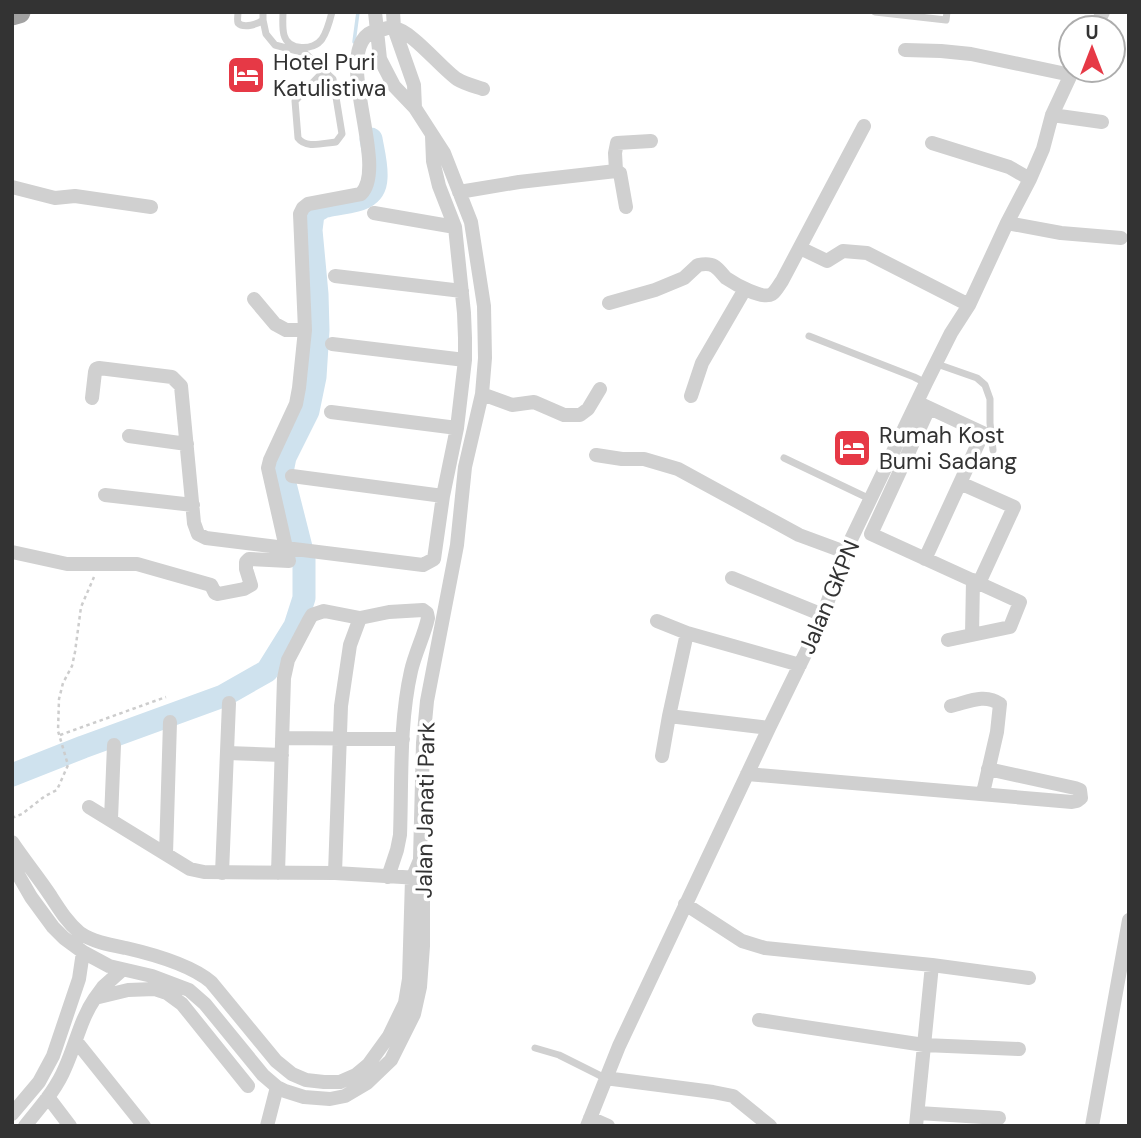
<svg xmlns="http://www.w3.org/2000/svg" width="1141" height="1138" viewBox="0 0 1141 1138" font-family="'DM Sans',sans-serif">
<rect width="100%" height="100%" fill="#fff"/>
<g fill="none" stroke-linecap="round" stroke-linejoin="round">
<path stroke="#cfe2ee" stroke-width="3.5" d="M354,42L358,12"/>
<path stroke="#cfe2ee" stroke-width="23" d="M12,775L83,747L223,696L267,671L295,626L304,598V559L282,472L285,457L308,411L315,377L318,330L317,294L311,230L313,214C317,211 321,207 327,206C345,201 375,204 376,178C377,165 373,151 371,139"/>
<path stroke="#cdcdcd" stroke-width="2.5" stroke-dasharray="3.5 3.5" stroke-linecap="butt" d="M60,735L166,697
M12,818L22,814L45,796L57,790L68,765L58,731L59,699L63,683L72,666L75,652L81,607L94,577"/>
<path stroke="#d0d0d0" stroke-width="7" d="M238,12C238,15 237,20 238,23C244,29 258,24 263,20V12
M283,12C283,19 282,28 284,35C288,51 314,51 322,39C327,32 330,20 332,12
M875,12L946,20L947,12
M263,20L266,34L275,45L305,53L333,79L342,134L336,142C323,143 306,149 298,138L295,101L324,71
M809,336L914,377L926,383
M937,364L977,378L985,385L990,399V423L993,450
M784,458L870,499
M535,1048L559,1055L605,1078"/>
<path stroke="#d0d0d0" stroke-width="14" d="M393,12L394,28L414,85L415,108
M1095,28L1103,12
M905,50L941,51L971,54L1071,75
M1052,115L1102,122
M932,143L1009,167L1030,179
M616,171L620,173L626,207
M12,187L55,198L75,196L151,207
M459,192L519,182L616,171L615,153L617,143L651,141
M374,213L455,227
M1007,223L1061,233L1121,238
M800,248L827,261L843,251L867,253L969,305
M335,276L462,291
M254,299L275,324L286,330H305
M609,303L655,290L684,278L698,265C703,264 709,263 714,266C719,269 722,274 726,278C735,284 762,300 772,294C776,291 779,285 782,281L864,126
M332,344L465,360
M482,394L512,405L534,402L564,415H580L588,409L600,389
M691,396L702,363L745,289
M92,398L95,372L96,369L99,368L172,377L181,386L194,523L198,534L206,538L423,565L434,559L443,496L457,428L465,360V338L464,313L455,227L439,186L433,161L432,136
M923,405L983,433L925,559
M929,408L871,534L1020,602L1010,627L948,640
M331,412L457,428
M129,436L187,444
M596,455L622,459H644L678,469L799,535L845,552
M292,476L443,496
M960,483L1014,507L979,583
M105,495L193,505
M12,552L67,564H137L211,585L215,593L218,594L244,589L251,585L246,569V562L249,559L289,561L268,468L270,460L296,404L299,388L305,330L300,214L303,208L308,204L361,194C392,163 321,33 384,29C387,28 391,27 394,28C412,31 441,68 457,79C465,84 474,86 483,89
M732,578L823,615
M657,621L687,633L800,665
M972,635L973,580
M951,706C968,702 985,693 1000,704L997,732L983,793
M669,716L769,728
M282,738L403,739
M227,753L282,755
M662,756L669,716L687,633
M747,774L1072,802L1077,801L1081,798L1080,790L1075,788L988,769
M89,807L190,869L204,872L335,873L419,878
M111,819L114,745
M12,842C24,860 38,877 50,895C59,909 67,922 80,933C93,942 111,945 126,948C152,954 191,965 211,982L276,1061L292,1074L306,1080L324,1082H340L356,1075L368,1065L389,1036L405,1003L409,979L412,879L420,860
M166,854L170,722
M12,864L31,897L53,927L64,938L83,952L109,966L152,976L189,990L205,1004L263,1075L277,1087L285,1091L304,1097L330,1099L345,1096L367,1083L391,1060L414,1014L420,987L423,946V878L420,859L423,743L427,701L457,545L465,467L482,394L485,358L484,306L471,222L444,153L415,108L394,86L380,59L375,12
M222,873L229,703
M278,873L284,678L288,660L309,620L312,615L324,611L360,618L389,612L423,610L427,613L428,618C424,636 415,653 411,671C399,724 402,781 400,835L397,850L388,877
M335,873L341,706L350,645L360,618
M685,904L742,941L765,948L932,965L1029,978
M95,998L103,987L122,970
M759,1020L924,1045L1019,1049
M76,1041L144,1126
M605,1078L713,1092L733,1096L770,1126
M48,1097L70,1126
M918,1113L999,1118
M12,1114L39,1082L53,1056L79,979L83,952
M590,1118L608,1126
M25,1126C39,1108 56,1090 65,1068C76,1044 80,1020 95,998L128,990L155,989L167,993L182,1004L248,1086
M267,1126L277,1087
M587,1126L619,1046L769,728L812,640L823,615L845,552L926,383L951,333L969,305L1007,223L1030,179L1043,149L1052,115L1073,70
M916,1126L932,965
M1092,1126L1129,920"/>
<path stroke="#a2a2a2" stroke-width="23" d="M12,14L19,12"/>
</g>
<defs>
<symbol id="hotel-square" viewBox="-11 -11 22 22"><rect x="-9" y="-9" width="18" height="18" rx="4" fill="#e63946" stroke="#fff"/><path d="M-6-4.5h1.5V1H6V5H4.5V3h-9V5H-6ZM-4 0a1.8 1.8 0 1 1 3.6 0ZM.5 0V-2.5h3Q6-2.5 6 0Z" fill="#fff"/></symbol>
</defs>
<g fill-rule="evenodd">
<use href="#hotel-square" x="224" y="53" width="44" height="44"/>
<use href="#hotel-square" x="830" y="426" width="44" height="44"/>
</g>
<g text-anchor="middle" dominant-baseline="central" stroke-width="7" stroke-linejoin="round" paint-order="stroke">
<g font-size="23" fill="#333" stroke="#fff" text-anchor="start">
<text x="273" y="62">Hotel Puri<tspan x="273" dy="26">Katulistiwa</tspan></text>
<text x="879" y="435">Rumah Kost<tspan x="879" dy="26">Bumi Sadang</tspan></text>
</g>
<g font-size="23" fill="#333" stroke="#fff">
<text transform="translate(829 597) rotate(-67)">Jalan GKPN</text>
<text transform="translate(425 810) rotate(-89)">Jalan Janati Park</text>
</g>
</g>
<rect width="1141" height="1138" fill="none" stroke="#333333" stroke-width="28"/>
<g transform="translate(1092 49)"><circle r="33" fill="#ffffff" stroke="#adadad" stroke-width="2"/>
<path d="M0-5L12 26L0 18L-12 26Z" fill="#e63946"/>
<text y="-10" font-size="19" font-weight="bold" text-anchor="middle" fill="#333333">U</text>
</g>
</svg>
